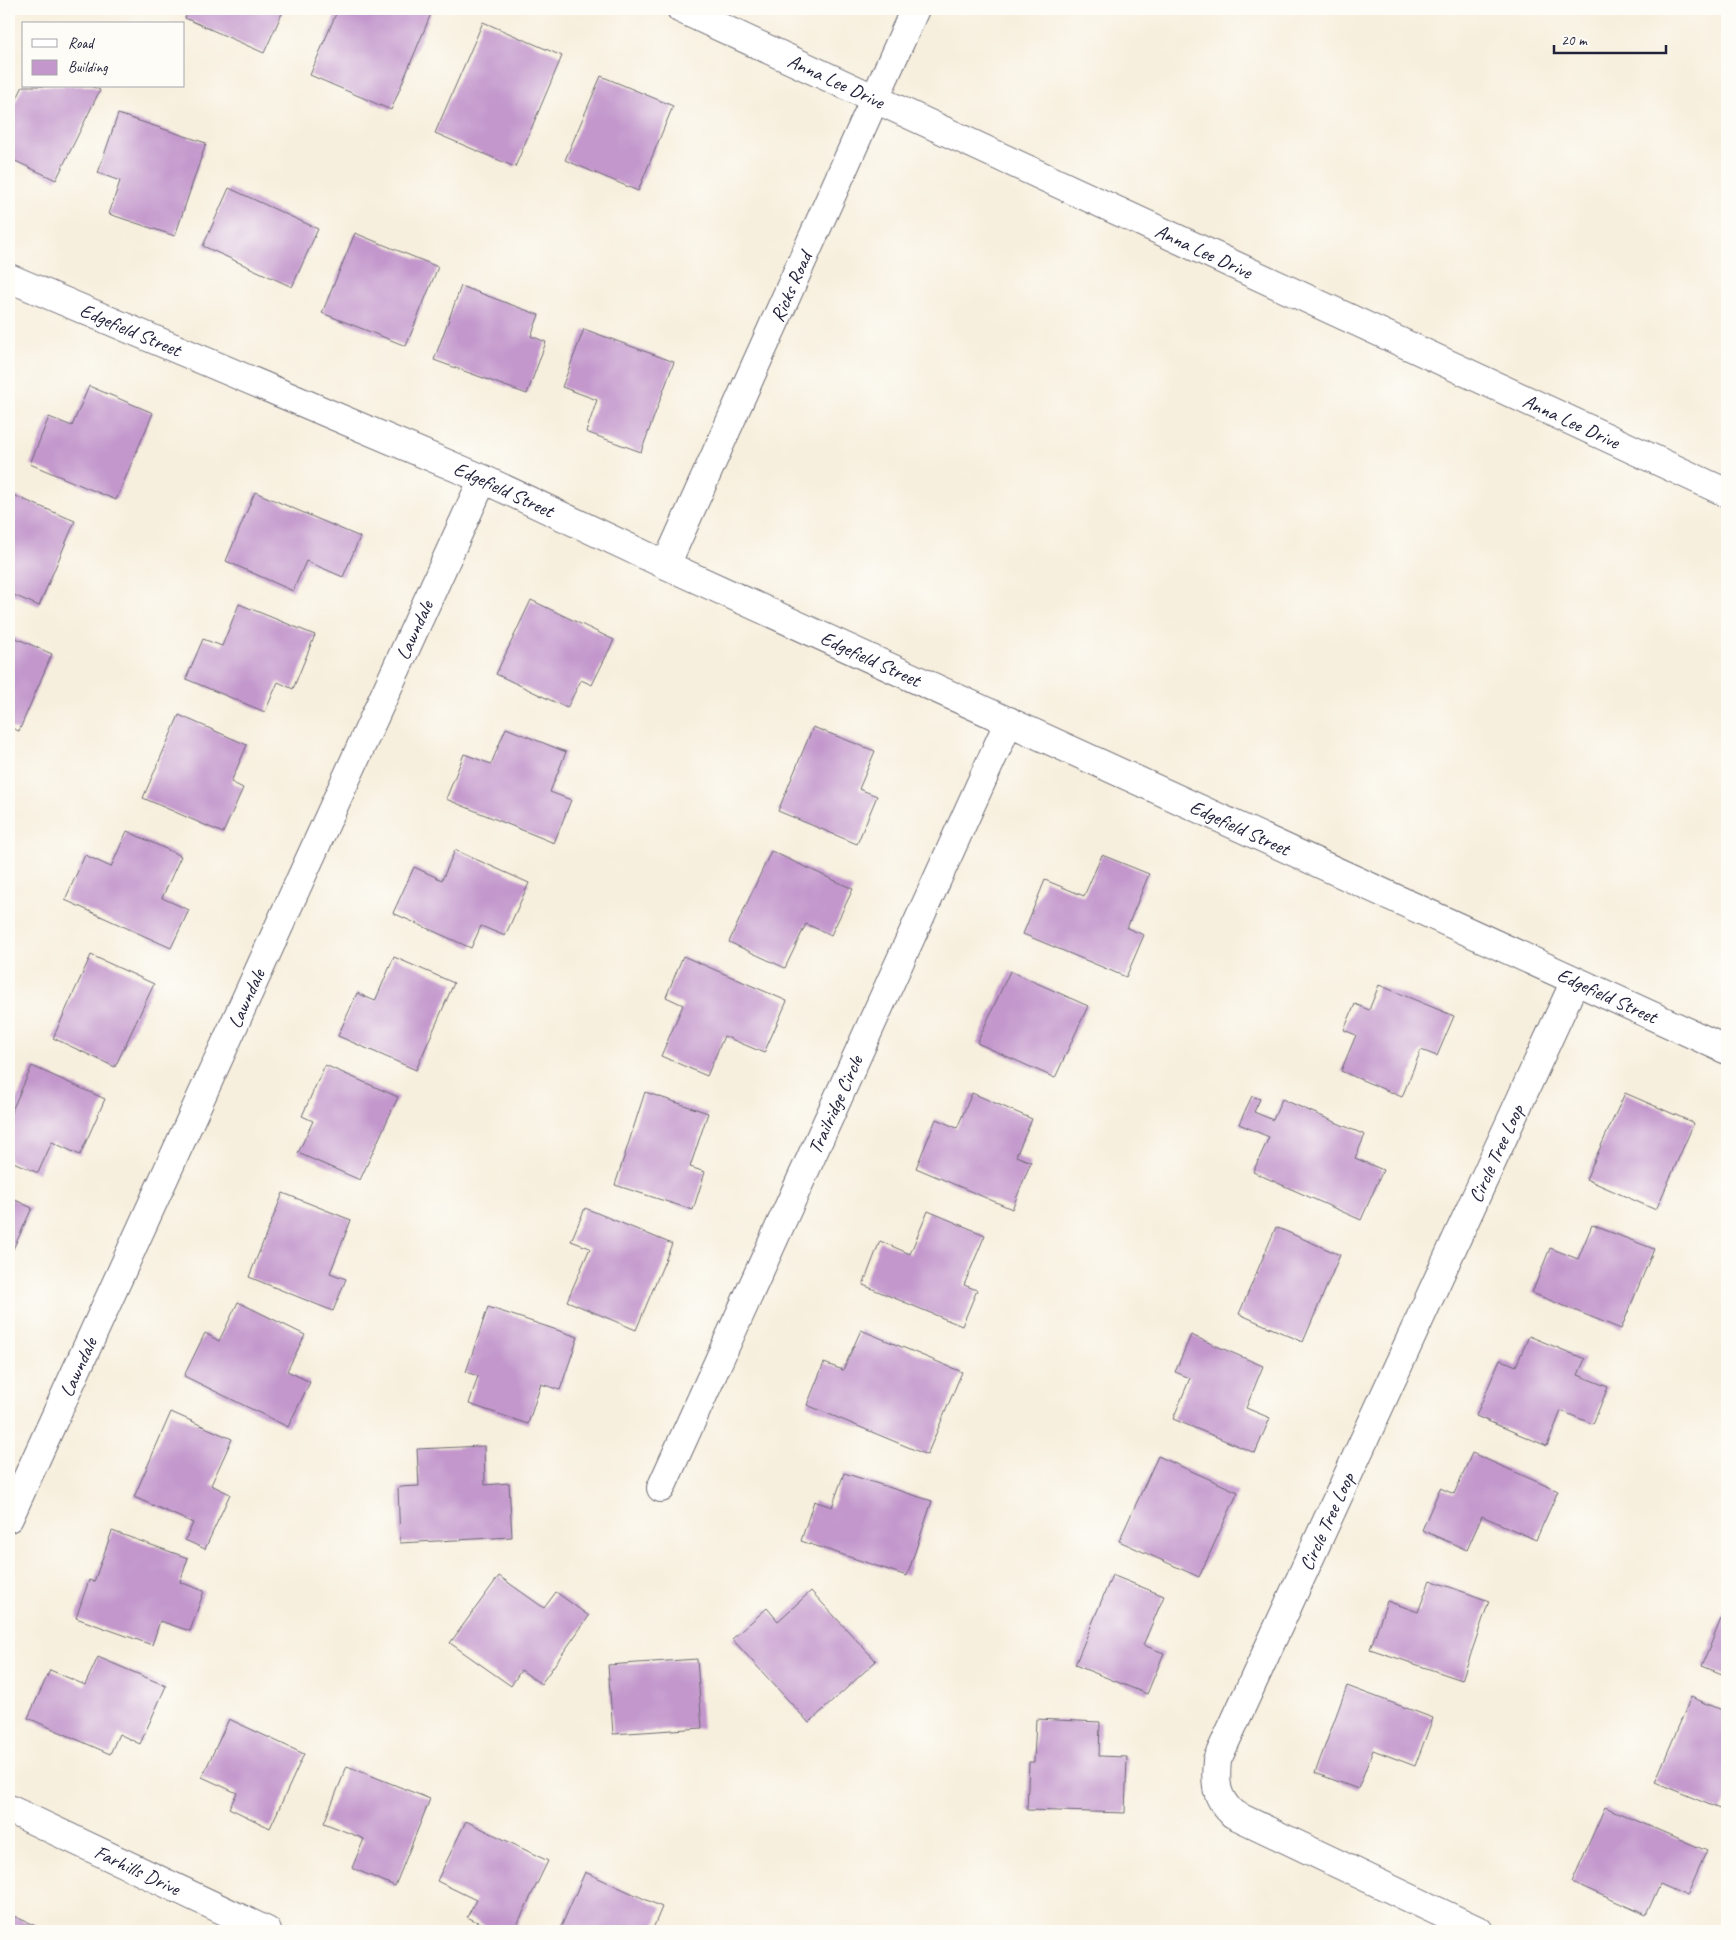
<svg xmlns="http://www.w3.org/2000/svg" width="1736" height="1940" viewBox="0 0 1736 1940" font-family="Caveat,sans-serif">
<rect width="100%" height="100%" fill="#fdfcf7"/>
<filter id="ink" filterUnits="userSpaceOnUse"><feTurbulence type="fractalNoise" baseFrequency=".02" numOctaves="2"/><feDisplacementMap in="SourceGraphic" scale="10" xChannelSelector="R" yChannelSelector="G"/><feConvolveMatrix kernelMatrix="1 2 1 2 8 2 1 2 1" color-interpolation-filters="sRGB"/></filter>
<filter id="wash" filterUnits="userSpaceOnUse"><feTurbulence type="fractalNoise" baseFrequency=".0096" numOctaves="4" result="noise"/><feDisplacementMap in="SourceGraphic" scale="20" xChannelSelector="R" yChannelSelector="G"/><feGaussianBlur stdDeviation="1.12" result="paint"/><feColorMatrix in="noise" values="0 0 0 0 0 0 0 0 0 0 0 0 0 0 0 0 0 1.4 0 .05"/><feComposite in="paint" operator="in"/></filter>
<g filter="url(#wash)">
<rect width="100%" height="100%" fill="#f7efdd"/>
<g id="blocks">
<path fill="#c397cc" d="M189,9H284L264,53L185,18Z
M338,9H433L391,110L310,75Z
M483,22L562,56L515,167L435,133Z
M601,76L673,106L638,191L565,160Z
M23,86H91L100,90L56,180L9,158V115Z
M118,114L206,143L175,236L109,214L120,181L98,173Z
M229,188L318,229L292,287L203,246Z
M355,233L438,267L406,346L322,313Z
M461,286L539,315L531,336L546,342L527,394L434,360Z
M584,329L674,362L641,452L586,432L597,400L562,387Z
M89,386L153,413L116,500L30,464L49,417L72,426Z
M255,492L360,537L343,577L306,561L293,591L226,561Z
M13,495L75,521L39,606L9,593V506Z
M531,600L614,640L592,685L581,680L567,708L496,674Z
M239,604L315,635L293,689L278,682L265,712L186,679L203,639L222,646Z
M9,635L52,654L19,731L9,727Z
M179,715L247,745L231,782L243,788L223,833L143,798Z
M813,727L875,751L859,789L877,796L857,844L778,811Z
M506,728L566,752L550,792L571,800L554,843L446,799L464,754L491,764Z
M127,831L181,856L162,898L189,910L171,948L65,900L85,855L111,867Z
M455,850L529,883L505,936L481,926L471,948L393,913L414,867L442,880Z
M771,851L853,889L831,935L806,924L785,968L729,942Z
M1102,855L1149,874L1127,928L1144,935L1126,977L1023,934L1045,880L1084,896Z
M91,955L154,984L115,1067L53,1038Z
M683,956L787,1001L764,1053L724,1036L707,1076L661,1056L683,1005L666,997Z
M394,957L454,983L416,1070L338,1036L357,993L375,1001Z
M1010,971L1088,1006L1055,1078L977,1043Z
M1379,985L1454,1016L1437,1056L1421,1050L1402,1097L1341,1071L1356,1035L1344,1030L1355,1004L1369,1010Z
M325,1065L398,1097L360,1180L298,1153L313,1121L302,1116Z
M32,1066L105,1099L80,1155L52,1142L38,1173L9,1160V1117Z
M645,1092L708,1113L690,1167L705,1172L693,1210L615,1185Z
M972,1093L1032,1119L1016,1156L1031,1162L1012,1209L916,1168L936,1119L957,1128Z
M1625,1093L1694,1123L1656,1210L1586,1179Z
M1252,1096L1260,1099L1254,1112L1273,1120L1282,1099L1365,1135L1355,1158L1383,1170L1361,1220L1253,1172L1269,1137L1239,1124Z
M283,1193L351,1220L330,1273L346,1279L333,1311L249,1277Z
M9,1197L32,1208L9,1258Z
M585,1208L672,1244L636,1330L567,1301L590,1248L571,1241Z
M928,1211L985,1235L964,1285L977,1290L962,1326L863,1285L880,1241L910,1254Z
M1592,1225L1654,1249L1621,1329L1532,1293L1550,1248L1578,1259Z
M1276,1227L1340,1255L1303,1342L1239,1314Z
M238,1302L305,1335L287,1371L310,1382L288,1427L184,1376L205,1333L219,1341Z
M488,1307L578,1337L560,1390L541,1384L528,1424L469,1404L478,1376L466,1372Z
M861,1330L962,1372L927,1455L807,1405L824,1363L843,1370Z
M1191,1335L1263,1366L1246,1408L1270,1418L1255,1453L1173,1419L1190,1378L1175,1372Z
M1529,1336L1585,1359L1578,1375L1608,1387L1593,1424L1561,1411L1547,1446L1476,1416L1500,1359L1516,1366Z
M171,1412L232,1439L211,1485L230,1494L205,1549L185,1540L193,1523L134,1497Z
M484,1446L485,1485L509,1483L512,1537L400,1543L398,1487L419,1486L417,1449Z
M1472,1453L1558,1491L1536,1540L1482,1516L1467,1550L1422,1530L1440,1488L1454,1494Z
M1158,1456L1238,1492L1199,1577L1119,1541Z
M844,1473L932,1501L907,1576L801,1541L814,1501L832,1507Z
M112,1531L188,1558L180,1582L204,1591L190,1631L160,1621L152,1645L76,1618L89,1580L94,1582Z
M1112,1575L1164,1596L1143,1645L1164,1653L1147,1694L1075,1665Z
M499,1576L544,1608L556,1592L589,1616L541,1684L521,1670L511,1686L450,1643Z
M1430,1580L1489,1601L1462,1680L1370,1649L1387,1601L1418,1612Z
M811,1591L876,1661L809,1723L732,1639L767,1608L778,1621Z
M1727,1604V1676L1702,1666Z
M98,1657L166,1686L140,1744L119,1734L110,1754L28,1718L50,1670L85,1685Z
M697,1659L702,1728L613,1734L608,1665Z
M1347,1686L1433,1718L1415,1766L1373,1750L1358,1789L1315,1773Z
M1691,1697L1727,1712V1797L1722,1810L1655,1782Z
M229,1719L304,1754L270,1828L229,1808L237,1793L202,1777Z
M1036,1719L1100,1722L1099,1756L1127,1757L1125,1813L1027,1810L1029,1762H1034Z
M347,1766L430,1799L395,1886L352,1868L364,1839L324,1823Z
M1605,1807L1707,1851L1687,1896L1660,1884L1646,1915L1572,1882Z
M466,1821L548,1861L514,1931H497L467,1917L476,1900L437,1881Z
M585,1872L662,1907L652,1931H570L561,1927Z
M9,1914L47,1931H9Z"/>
</g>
</g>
<g filter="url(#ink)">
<use href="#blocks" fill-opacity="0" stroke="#6d6a74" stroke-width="1"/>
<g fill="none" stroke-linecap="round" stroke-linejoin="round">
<defs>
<g id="minor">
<path id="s1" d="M681,9L1727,493"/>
<path id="s2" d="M9,278L483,479L666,565L1727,1050"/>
<path id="s3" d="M666,565L915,9"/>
<path id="s4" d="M661,1488L1009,721"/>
<path id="s5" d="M9,1518L483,479"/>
<path id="s6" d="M9,1809L267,1931"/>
<path id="s7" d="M1479,1931L1233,1814C1215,1797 1215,1783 1217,1760L1575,981"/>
</g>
</defs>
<use href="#minor" stroke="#6d6a74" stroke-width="30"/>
<use href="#minor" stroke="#fff" stroke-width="28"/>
</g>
</g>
<g text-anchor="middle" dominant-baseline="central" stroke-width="5" stroke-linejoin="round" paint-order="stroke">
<g font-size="20" fill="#22223b" stroke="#fdfcf7">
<text stroke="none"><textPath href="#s1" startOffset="171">Anna Lee Drive</textPath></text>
<text stroke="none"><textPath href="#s1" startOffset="576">Anna Lee Drive</textPath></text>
<text stroke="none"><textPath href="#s3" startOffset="305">Ricks Road</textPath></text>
<text stroke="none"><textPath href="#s2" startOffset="132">Edgefield Street</textPath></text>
<text stroke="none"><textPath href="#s1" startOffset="981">Anna Lee Drive</textPath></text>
<text stroke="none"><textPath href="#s2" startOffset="538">Edgefield Street</textPath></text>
<text stroke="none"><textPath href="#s5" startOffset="976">Lawndale</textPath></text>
<text stroke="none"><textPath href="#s2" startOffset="942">Edgefield Street</textPath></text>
<text stroke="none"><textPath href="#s2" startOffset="1348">Edgefield Street</textPath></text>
<text stroke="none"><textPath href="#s2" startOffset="1752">Edgefield Street</textPath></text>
<text stroke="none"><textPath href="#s5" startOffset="571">Lawndale</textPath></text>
<text stroke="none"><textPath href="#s4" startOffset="421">Trailridge Circle</textPath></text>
<text stroke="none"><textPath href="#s7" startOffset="999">Circle Tree Loop</textPath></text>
<text stroke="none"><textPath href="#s5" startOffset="166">Lawndale</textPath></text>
<text stroke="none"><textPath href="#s7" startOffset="594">Circle Tree Loop</textPath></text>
<text stroke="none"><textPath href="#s6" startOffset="142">Farhills Drive</textPath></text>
</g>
</g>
<rect width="1736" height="1940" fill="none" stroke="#fdfcf7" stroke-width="30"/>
<rect x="22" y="22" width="162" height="65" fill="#fdfcf7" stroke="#a5a5ac"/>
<rect x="32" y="39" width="25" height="8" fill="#ffffff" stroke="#a5a5ac"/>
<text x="68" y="48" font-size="15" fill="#22223b">Road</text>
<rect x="32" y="60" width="25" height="15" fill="#c397cc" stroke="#a5a5ac"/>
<text x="68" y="72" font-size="15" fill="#22223b">Building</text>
<path d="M1554 45v8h112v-8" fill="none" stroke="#22223b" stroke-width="2.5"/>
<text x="1561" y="45" font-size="15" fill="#22223b" stroke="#fdfcf7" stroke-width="4" paint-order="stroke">20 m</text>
</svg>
